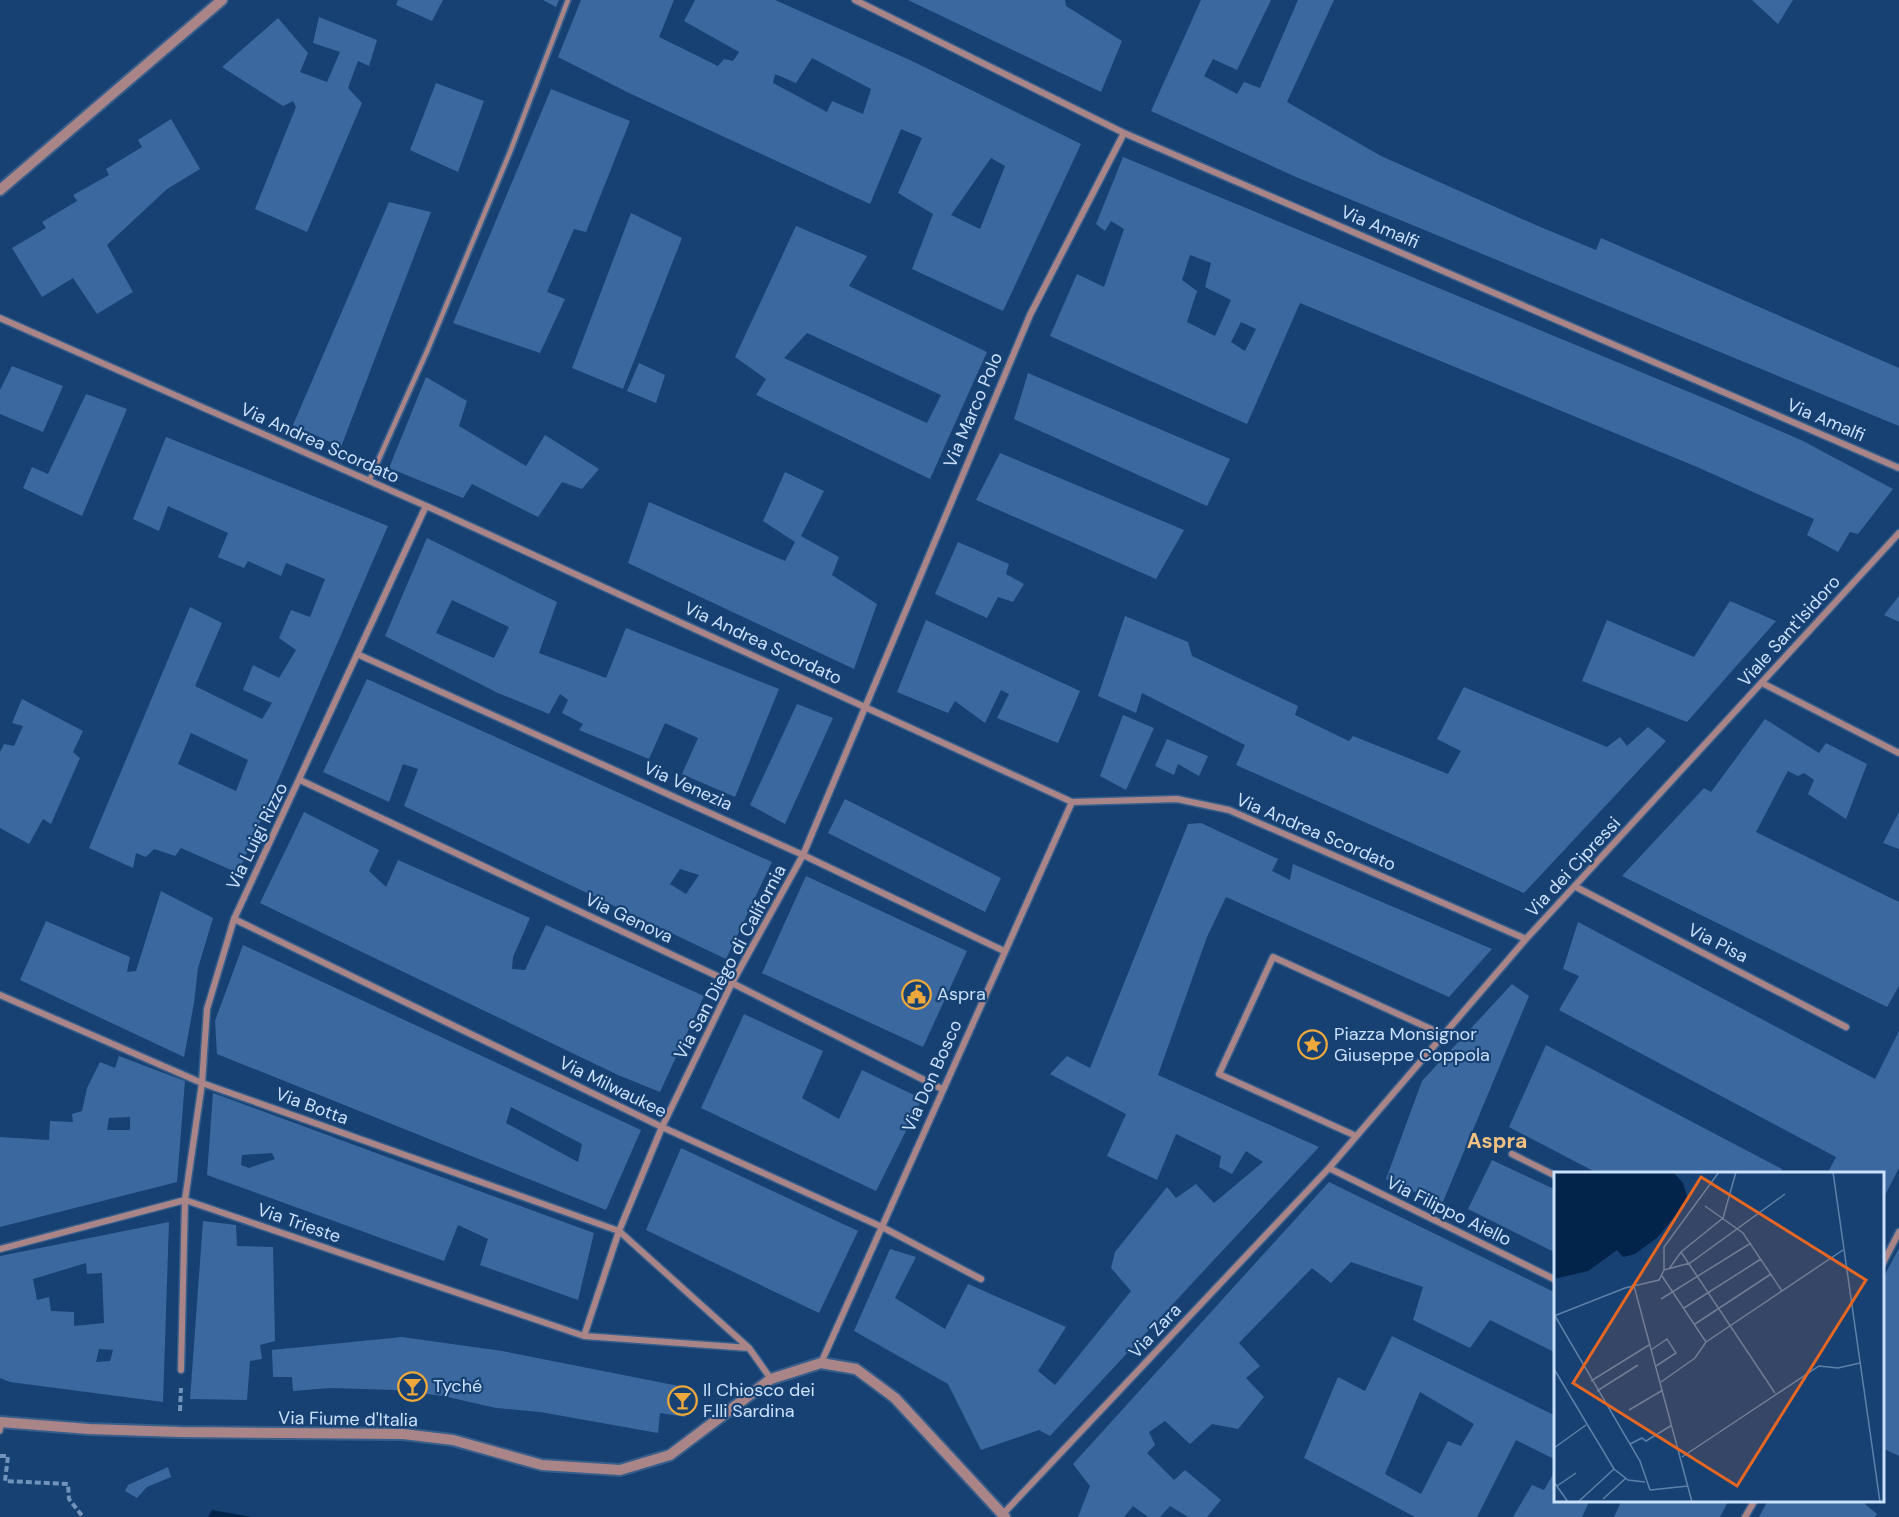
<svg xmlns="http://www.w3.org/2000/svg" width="1899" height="1517" viewBox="0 0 1899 1517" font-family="'DM Sans',sans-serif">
<rect width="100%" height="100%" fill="#174172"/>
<path fill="#02244a" d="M212,1510L252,1517H208Z"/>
<path fill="#3b689f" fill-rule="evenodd" d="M398,0H443L432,21L396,5Z
M543,0H559L556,7Z
M581,0H674L659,37L718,66L724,59L733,61L739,52L684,21L695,0H775L912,61L1081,144L1003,311L912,269L933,214L898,193L922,138L901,129L870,204L629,93L558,57ZM812,58L871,89L863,114L832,101L827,112L773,83L775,74L796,83ZM991,158L1005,166L980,229L951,215Z
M908,0H1065L1066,6L1122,41L1101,92Z
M1201,0H1271L1237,70L1213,59L1204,76L1237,94L1244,82L1260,88L1298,0H1334L1287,102L1381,156L1538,226L1596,250L1601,238L1899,368V426L1296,177L1151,111Z
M1752,0H1793L1778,24Z
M319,17L377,40L369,66L358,61L348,88L362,103L307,232L255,209L296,107L293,101L283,106L222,67L278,18L308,53L300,72L327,82L340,52L313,43Z
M436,83L484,101L458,172L410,150Z
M551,89L630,121L586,232L574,229L547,292L565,299L540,353L453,323Z
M171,119L200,169L167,189L107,245L133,292L97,314L73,278L42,297L12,248L46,228L42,222L77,201L73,195L109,175L106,169L142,147L138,140Z
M1123,157L1718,404L1803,441L1893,489L1858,534L1850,532L1838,552L1807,535L1814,519L1697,467L1300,303L1247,424L1050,336L1077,274L1104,287L1124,229L1111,221L1105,231L1096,224ZM1190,255L1211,263L1205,287L1231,300L1215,336L1187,322L1197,291L1182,280ZM1241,322L1256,329L1245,351L1231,342Z
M389,202L431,212L341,447L293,425Z
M631,213L682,238L623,389L572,368Z
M796,226L867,256L849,286L987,352L930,479L756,395L766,379L735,357ZM807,333L941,395L927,423L784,358Z
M639,363L665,375L656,403L627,391Z
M12,366L63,386L43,432L0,414V390Z
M1028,373L1230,459L1207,506L1014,419Z
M426,377L467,401L459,426L526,466L545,435L599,469L582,489L562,482L538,517L472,484L463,498L389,468Z
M86,394L127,409L82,516L23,488L32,467L48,474Z
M166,437L388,526L238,873L181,848L175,856L154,849L146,857L136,853L133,868L89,848L190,607L222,623L195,686L262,719L272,703L243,690L253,665L279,678L296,650L279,638L291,610L310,617L325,579L286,563L281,576L248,561L244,568L218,557L228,533L168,506L159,531L133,519ZM191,733L248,760L236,791L178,764Z
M1000,453L1184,530L1156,579L976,500Z
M785,472L824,491L801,536L839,557L832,575L877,604L854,669L628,563L649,502L785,561L795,542L763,521Z
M427,538L557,602L539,653L606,678L626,628L779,689L735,797L682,774L698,738L665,723L649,759L579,730L583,724L562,713L568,700L560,694L549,714L498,693L385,636ZM452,600L509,627L494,658L436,633Z
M958,542L1009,564L1006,574L1024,584L1013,602L998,597L987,618L935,594Z
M1899,596V622L1884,615Z
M1730,601L1776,621L1687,722L1582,681L1607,620L1694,657Z
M1125,616L1188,642L1192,656L1298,706L1295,715L1349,741L1353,736L1448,774L1461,751L1437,739L1464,687L1607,747L1620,737L1627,746L1648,727L1666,741L1524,893L1236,765L1245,745L1142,693L1136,713L1098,696Z
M926,620L1080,691L1058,743L997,718L1009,694L1001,690L985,723L955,701L948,713L897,692Z
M367,679L772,862L726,959L404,806L418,769L403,764L389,802L323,772ZM680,869L699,875L686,894L670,884Z
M22,699L83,731L73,752L80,758L51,824L43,819L29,844L0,828V752L4,744L14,746L23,726L12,723Z
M797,704L833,718L785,824L750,805Z
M1123,715L1154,728L1126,790L1100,776Z
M1765,719L1819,753L1826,743L1867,764L1846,819L1808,794L1814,780L1804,773L1798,776L1788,771L1756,832L1899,902V986L1887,1007L1622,876L1704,788L1711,792Z
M1167,739L1208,756L1199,776L1178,764L1174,775L1155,766Z
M845,799L1001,878L985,912L828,833Z
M304,812L379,850L369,871L386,887L398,860L530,918L513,957L512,969L525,970L546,925L704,996L660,1092L618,1075L260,903Z
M1899,812V849L1883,843Z
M1201,823L1278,859L1272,871L1290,880L1293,864L1492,949L1449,997L1226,897L1207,937L1158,1075L1319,1147L1050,1436L1039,1430L981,1450L948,1384L854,1331L890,1249L916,1257L895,1298L945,1329L968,1284L1066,1327L1038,1371L1055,1385L1131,1291L1111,1268L1115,1252L1167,1187L1176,1198L1196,1184L1214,1203L1263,1162L1246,1151L1232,1174L1219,1167L1221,1156L1176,1134L1157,1180L1107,1156L1126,1114L1050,1074L1067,1056L1090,1068L1188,824Z
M806,876L967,951L923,1047L762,973Z
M161,891L213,918L198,968L194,1003L184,1057L20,980L46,921L130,957L127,972L136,971Z
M1578,922L1875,1079L1899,1031V1168L1882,1201V1174H1827L1836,1157L1559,1010L1579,976L1563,969Z
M243,945L641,1130L606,1210L217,1054L215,1021ZM511,1107L582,1144L578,1162L506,1123Z
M1512,984L1529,996L1442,1204L1386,1179L1422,1081Z
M744,1014L823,1051L802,1098L839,1119L862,1070L922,1099L876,1191L701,1108Z
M1546,1045L1782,1169L1780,1174H1599L1509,1127Z
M119,1056L185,1081L177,1182L0,1227V1137L49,1140L50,1121L73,1122L72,1114L82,1111L87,1088L100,1062L115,1068ZM130,1117V1130H107L109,1118Z
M213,1093L594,1233L578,1300L480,1265L488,1239L458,1225L444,1261L207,1175ZM272,1153L275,1159L249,1168L241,1165L242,1155Z
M681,1148L858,1231L819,1313L646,1230Z
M1492,1160L1556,1190V1253L1468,1209Z
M1329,1182L1556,1293V1353L1490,1320L1470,1348L1413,1320L1423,1287L1351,1262L1331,1283L1312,1268L1239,1343L1260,1366L1246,1378L1264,1397L1238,1429L1212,1424L1190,1444L1165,1421L1149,1432L1155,1445L1147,1453L1174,1480L1185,1470L1221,1500L1207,1517H1188L1170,1506L1160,1517H1148L1133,1506L1124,1517H1078L1090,1486L1073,1464Z
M203,1221L236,1225L237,1246L273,1247L275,1341L260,1345L262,1359L250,1361L247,1400L190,1399Z
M169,1222L163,1402L10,1382L0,1378V1256ZM86,1263L87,1274L102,1273L104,1323L74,1326V1312L51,1311L49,1297L37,1300L33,1279ZM99,1349L113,1350L110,1361L96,1362Z
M1899,1248V1456L1882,1448V1280Z
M1392,1336L1556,1416V1460L1516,1440L1477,1517H1415L1304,1458L1338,1377L1365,1391ZM1420,1392L1474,1424L1461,1446L1448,1441L1421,1494L1385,1474Z
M402,1337L502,1351L689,1388L685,1417L660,1413L658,1433L540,1412L496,1408L443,1396L396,1390L330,1388L293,1391L292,1377H273L272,1350Z
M168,1467L171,1477L147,1487L137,1498L125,1491L128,1485Z
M1556,1469V1500H1590L1582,1517H1513L1532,1485L1544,1490Z
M1622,1500L1660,1503L1729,1500L1720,1517H1614Z
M1768,1500H1867L1865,1504L1877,1514L1875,1517H1759Z"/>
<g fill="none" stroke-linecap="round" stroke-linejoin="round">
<defs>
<path id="service" d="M369,481L428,349L510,152L568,0"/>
<path id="pedestrian" d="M0,1431L2,1422"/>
<path id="minor" d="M855,0L1124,133L1899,468
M0,318L433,509L1072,802L1177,799L1229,810L1526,939
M357,654L803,855L1004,951
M1762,683L1899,753
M300,780L732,983L942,1089
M1576,887L1846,1027
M234,919L662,1127L882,1227L981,1279
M0,995L202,1083L619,1231L749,1348L771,1379
M1356,1136L1219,1074L1273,957L1444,1035
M1512,1154L1556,1176
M1329,1168L1556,1280
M0,1249L185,1200L584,1336L749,1348
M1882,1265L1899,1232
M584,1336L619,1231L662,1127L732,983L803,855L1030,315L1124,133
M821,1363L1072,802
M181,1370L185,1200L202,1083L207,1009L234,919L426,506
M1002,1515L1329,1168L1526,939L1899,533
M1745,1517L1755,1500"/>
<path id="tertiary" d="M0,190L222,0
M0,1422L89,1429L180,1432L403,1434L453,1440L542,1465L620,1470L670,1455L771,1379L821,1363L856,1369L895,1398L1005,1517"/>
</defs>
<use href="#service" stroke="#375e8b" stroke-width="8"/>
<use href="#pedestrian" stroke="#375e8b" stroke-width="8"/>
<use href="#minor" stroke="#375e8b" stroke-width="9"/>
<use href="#tertiary" stroke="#375e8b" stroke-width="14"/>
<path stroke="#7192ba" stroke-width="4" stroke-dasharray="6 3" stroke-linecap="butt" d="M180,1411L181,1388
M0,1456H8L5,1481L68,1484L69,1499L83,1517"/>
<use href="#service" stroke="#aa8588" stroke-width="4.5"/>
<use href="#pedestrian" stroke="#aa8588" stroke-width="5"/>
<use href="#minor" stroke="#aa8588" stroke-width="6"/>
<use href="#tertiary" stroke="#aa8588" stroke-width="10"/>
</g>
<defs>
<symbol id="civic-ring" viewBox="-11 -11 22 22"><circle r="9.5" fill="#174172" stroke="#eea83c" stroke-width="1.5"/><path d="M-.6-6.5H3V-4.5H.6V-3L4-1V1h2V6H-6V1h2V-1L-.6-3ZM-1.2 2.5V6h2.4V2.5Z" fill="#eea83c"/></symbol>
<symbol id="sight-ring" viewBox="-11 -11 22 22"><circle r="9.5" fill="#174172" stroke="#eea83c" stroke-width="1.5"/><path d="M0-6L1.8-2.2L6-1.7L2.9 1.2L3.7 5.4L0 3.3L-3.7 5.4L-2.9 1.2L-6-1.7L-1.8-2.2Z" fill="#eea83c"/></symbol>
<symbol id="bar-ring" viewBox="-11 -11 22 22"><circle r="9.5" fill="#174172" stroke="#eea83c" stroke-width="1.5"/><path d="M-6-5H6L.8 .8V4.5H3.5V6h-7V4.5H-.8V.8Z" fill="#eea83c"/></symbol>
</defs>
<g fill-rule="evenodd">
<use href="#civic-ring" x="900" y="978" width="33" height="33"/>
<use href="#sight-ring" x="1296" y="1028" width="33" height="33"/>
<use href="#bar-ring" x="396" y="1370" width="33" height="33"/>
<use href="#bar-ring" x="666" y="1384" width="33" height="33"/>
</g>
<g text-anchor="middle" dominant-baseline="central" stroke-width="4.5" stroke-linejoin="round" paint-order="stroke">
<g font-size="18" fill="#c9e1ff" stroke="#174172">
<text transform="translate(1380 227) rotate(23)">Via Amalfi</text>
<text transform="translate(973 410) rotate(-67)">Via Marco Polo</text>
<text transform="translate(1826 420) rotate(23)">Via Amalfi</text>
<text transform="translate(320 443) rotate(24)">Via Andrea Scordato</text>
<text transform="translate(1789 631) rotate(-48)">Viale Sant'Isidoro</text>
<text transform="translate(763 643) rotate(25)">Via Andrea Scordato</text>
<text transform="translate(688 786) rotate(24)">Via Venezia</text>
<text transform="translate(1316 832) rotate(23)">Via Andrea Scordato</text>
<text transform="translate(257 836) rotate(-64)">Via Luigi Rizzo</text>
<text transform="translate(1573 867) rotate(-47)">Via dei Cipressi</text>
<text transform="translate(629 918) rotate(25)">Via Genova</text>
<text transform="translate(1718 943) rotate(27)">Via Pisa</text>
<text transform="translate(730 962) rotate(-62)">Via San Diego di California</text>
<text transform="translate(932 1076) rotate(-66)">Via Don Bosco</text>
<text transform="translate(613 1087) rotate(26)">Via Milwaukee</text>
<text transform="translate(312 1106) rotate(20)">Via Botta</text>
<text transform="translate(1449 1211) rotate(26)">Via Filippo Aiello</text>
<text transform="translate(299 1223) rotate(19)">Via Trieste</text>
<text transform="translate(1155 1331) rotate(-47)">Via Zara</text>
<text transform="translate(348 1419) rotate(1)">Via Fiume d'Italia</text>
</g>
<g font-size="18" fill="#c9e1ff" stroke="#174172" text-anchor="start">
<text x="937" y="994">Aspra</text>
<text x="1334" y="1034">Piazza Monsignor<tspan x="1334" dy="21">Giuseppe Coppola</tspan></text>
<text x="433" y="1386">Tyché</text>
<text x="703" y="1390">Il Chiosco dei<tspan x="703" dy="21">F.lli Sardina</tspan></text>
</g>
<g font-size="21" font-weight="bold" fill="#f3c280" stroke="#174172">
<text x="1497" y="1141">Aspra</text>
</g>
</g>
<g transform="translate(1554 1172)">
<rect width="330" height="330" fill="#174172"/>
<path d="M0,0H119L129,11L134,28L104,65L81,82L69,85L63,78L34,99L0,107Z" fill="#02244a"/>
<path fill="none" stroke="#5e81aa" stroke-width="1.5" d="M279,0L326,330M151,34L189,61L228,119M127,80L221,221M115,97L127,80L169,46L182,0M110,98L136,91L231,22M108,104L152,170M80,114L138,330M107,127L197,71M130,136L207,87M0,144L71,116L105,108L110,98V75L165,0M1,144L86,289L96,318M141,152L217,102M97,178L113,167L122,181L102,194M0,197L60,297L74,308L91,310M37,209L95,173M107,210L141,186L152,170L289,78M43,219L84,193M75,238L109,218M76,272L88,266L92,269L118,253M0,276L32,253M128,285L265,194L284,196L306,191M0,310L14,330M3,314L22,301M96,318L134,314M49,327L72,306M24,330L60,297"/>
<path fill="#e56724" fill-opacity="0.15" stroke="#e56724" stroke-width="3" d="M147,5L312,108L183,314L19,211Z"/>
<rect width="330" height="330" fill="none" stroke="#c9e1ff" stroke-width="3"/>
</g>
</svg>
